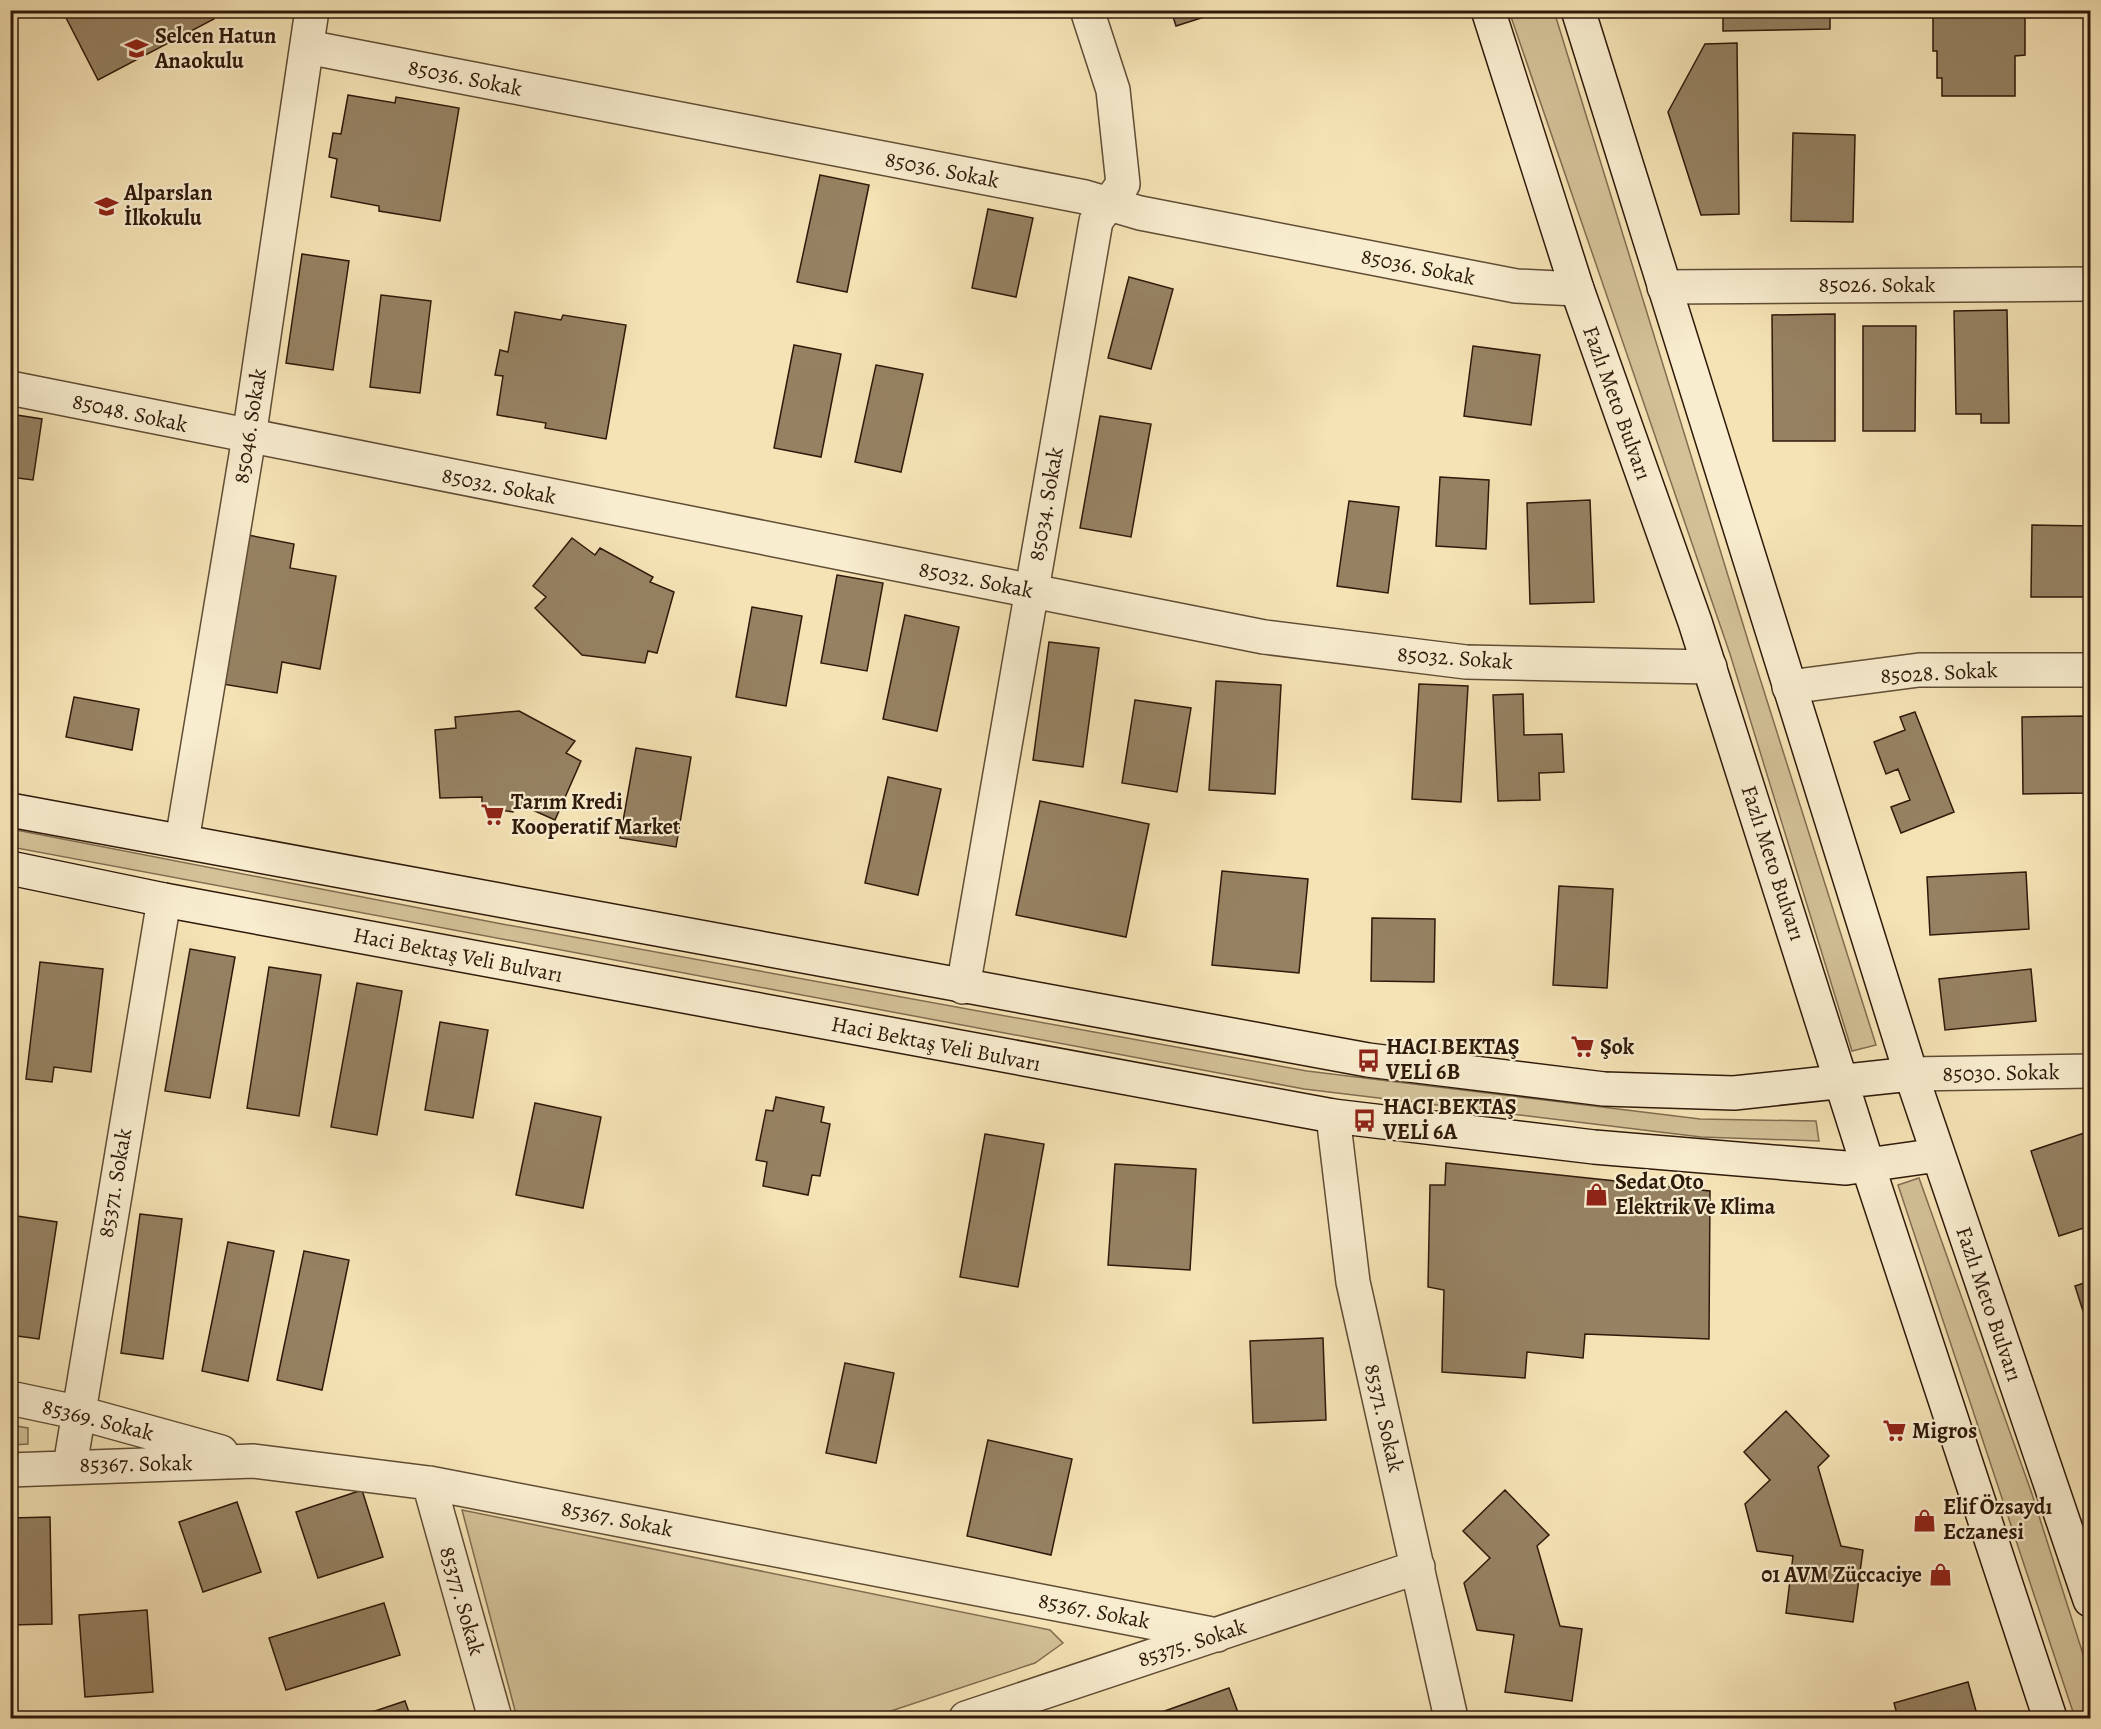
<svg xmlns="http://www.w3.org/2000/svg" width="2101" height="1729" viewBox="0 0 2101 1729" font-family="Alegreya,serif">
<rect width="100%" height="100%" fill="#f5e3b5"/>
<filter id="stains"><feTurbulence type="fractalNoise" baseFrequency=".00333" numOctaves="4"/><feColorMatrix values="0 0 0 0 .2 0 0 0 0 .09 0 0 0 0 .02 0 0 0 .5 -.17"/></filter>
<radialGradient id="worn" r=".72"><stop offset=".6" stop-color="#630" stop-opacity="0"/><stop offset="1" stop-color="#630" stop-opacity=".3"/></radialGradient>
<path fill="#d3c198" stroke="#816d51" stroke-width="1.5" d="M1509,11H1554L1750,647L1876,1045L1852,1051L1730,654Z
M11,829L502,924L1307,1071L1700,1119L1816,1121L1819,1141L1701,1137L1304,1089L11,847Z
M1919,1178L2032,1494L2090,1676V1718H2075L1898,1185Z
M10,1425L28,1428V1444L11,1445Z
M462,1510L1050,1630L1063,1643L1035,1663L870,1718H517Z"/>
<path fill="#968263" stroke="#2f190a" stroke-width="1.5" d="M10,10H27L10,19Z
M62,10H210L214,19L98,80Z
M1171,10H1226L1176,26Z
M1723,10H1830V29L1723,31Z
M1933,10H2025V55L2015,56V96H1942V78H1937V51H1933Z
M1737,43L1739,214L1701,215L1668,112L1705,44Z
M348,95L395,103L396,97L459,108L440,221L379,211V206L331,197L337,159L329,157L333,133L341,134Z
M1793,133L1855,135L1853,222L1791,221Z
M820,175L869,185L847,292L797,282Z
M988,209L1033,218L1016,297L972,288Z
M302,254L349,261L333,370L286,363Z
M1129,277L1173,289L1151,369L1108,358Z
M381,295L431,301L420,393L370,387Z
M2007,310L2009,423H1981V414H1956L1954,311Z
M515,312L561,320L563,315L626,325L606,439L545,428L546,423L497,415L503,376L495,375L500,350L508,352Z
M1835,314V441H1773L1772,315Z
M1863,326H1916L1915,431H1863Z
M794,345L841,354L821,457L774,448Z
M1473,346L1540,355L1531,425L1464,416Z
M876,365L923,374L901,472L855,462Z
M10,414L42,419L33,480L10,477Z
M1100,416L1151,424L1131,537L1080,528Z
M1440,477L1489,480L1486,549L1436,546Z
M1590,500L1594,602L1530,604L1527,503Z
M1349,501L1399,507L1388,593L1337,586Z
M2032,525L2090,526V597H2031Z
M248,535L294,544L290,568L336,576L320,669L282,662L277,693L222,684Z
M572,538L595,555L600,548L653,577L650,582L674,592L657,653L648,651L645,663L582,655L535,608L546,597L533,586Z
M837,575L883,583L867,671L821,663Z
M752,607L802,616L786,706L736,697Z
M905,615L959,627L937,731L883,719Z
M1049,642L1099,648L1083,767L1033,760Z
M1216,681L1281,685L1275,794L1209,790Z
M1419,684L1468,686L1461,802L1412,799Z
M1523,694L1524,735L1562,734L1564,772L1539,773L1540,800L1498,801L1493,695Z
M74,697L139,709L132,750L66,737Z
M1135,700L1191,708L1177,792L1122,783Z
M519,711L575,741L566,753L581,761L555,820L517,803L513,812L482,807V797L440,798L435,730L456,728L455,717Z
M1915,712L1954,812L1901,833L1891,807L1910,800L1898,769L1886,774L1874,742L1905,730L1900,717Z
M2089,716L2090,793L2023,794L2022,717Z
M636,748L691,757L676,847L620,838Z
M888,777L941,789L918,895L865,883Z
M1040,801L1149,824L1126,937L1016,915Z
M1222,871L1308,879L1299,973L1212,965Z
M2026,872L2029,929L1930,935L1927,877Z
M1559,886L1613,889L1607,988L1553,985Z
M1372,918L1435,919L1434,982L1371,981Z
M190,949L235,957L210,1098L165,1091Z
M40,962L103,969L91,1072L54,1067L52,1082L26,1079Z
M269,967L321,975L299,1116L247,1108Z
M2031,969L2036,1021L1945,1030L1939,979Z
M357,983L402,991L377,1135L331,1127Z
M440,1022L488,1030L473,1118L425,1110Z
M776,1097L824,1107L821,1122L830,1124L820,1176L812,1175L808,1195L763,1186L767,1162L756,1160L766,1110L773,1111Z
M535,1103L601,1117L583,1208L516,1195Z
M2090,1131V1226L2059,1236L2031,1151Z
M985,1134L1044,1144L1018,1287L960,1277Z
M1446,1163L1710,1191L1709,1339L1585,1334L1583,1358L1527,1352L1525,1378L1442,1372L1444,1290L1428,1287L1430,1185H1445Z
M1115,1164L1196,1169L1190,1270L1108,1265Z
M140,1214L182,1219L163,1359L121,1353Z
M10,1215L57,1222L39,1339L10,1335Z
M228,1242L274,1251L248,1381L202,1371Z
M304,1251L349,1260L322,1390L277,1380Z
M2090,1281V1333L2075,1286Z
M1323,1338L1326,1420L1253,1423L1250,1341Z
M845,1363L894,1373L876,1463L826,1453Z
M1786,1411L1829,1456L1818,1467L1841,1546L1863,1550L1853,1622L1786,1613L1793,1556L1757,1551L1745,1504L1770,1480L1744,1452Z
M988,1440L1072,1459L1051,1555L967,1536Z
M362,1490L383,1557L318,1578L296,1512Z
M1505,1490L1549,1535L1537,1546L1560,1626L1582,1629L1572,1701L1505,1692L1514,1635L1477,1630L1464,1583L1490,1558L1463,1531Z
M237,1502L261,1572L203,1592L179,1522Z
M50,1517L52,1624L10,1625V1518Z
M384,1603L400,1655L286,1690L269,1638Z
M147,1610L153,1692L85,1697L79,1615Z
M1968,1682L1978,1718H1898L1894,1703Z
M1229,1688L1240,1718H1165L1162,1712Z
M405,1701L411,1718H354Z"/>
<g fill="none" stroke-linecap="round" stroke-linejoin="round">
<defs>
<path id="street" d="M307,47L1085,197L1140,213L1516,286L1577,289
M1664,287L2090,284
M10,388L1264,637L1466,662L1710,667
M1789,687L1919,670H2090
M182,841L249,437L312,10
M963,987L1096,221L1123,184L1113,90L1087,10
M1911,1074L2090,1071
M1333,1116L1353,1282L1451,1718
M10,1398L76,1412L221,1452
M70,1466L164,900
M10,1470L254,1461L429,1483L1217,1635
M429,1483L495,1718
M966,1718L1418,1567"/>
<path id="secondary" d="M1488,10L1577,289L1695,622L1868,1166L2050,1718
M1578,10L1911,1074L2090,1600
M10,810L1368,1060L1604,1089L1734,1093L1911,1074
M10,868L164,900L1333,1116L1594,1147L1846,1168L1938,1155"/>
</defs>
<use href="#street" stroke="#604c35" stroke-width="36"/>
<use href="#secondary" stroke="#2f190a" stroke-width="36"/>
<use href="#street" stroke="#f8edcf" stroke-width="33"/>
<use href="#secondary" stroke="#f8edcf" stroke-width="33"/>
</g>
<defs>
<symbol id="school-bare" viewBox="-9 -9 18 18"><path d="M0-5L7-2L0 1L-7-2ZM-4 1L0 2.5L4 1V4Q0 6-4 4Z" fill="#8f2418" stroke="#f8edcf" stroke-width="2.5" paint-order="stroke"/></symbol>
<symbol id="supermarket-bare" viewBox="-9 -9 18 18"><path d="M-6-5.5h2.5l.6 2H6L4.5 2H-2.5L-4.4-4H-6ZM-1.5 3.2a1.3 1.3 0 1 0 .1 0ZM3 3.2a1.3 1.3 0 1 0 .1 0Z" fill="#8f2418" stroke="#f8edcf" stroke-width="2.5" paint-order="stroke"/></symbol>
<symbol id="bus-bare" viewBox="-9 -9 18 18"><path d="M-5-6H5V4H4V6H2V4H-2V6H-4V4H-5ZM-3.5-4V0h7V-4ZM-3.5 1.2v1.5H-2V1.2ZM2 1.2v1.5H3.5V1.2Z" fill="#8f2418" stroke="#f8edcf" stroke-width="2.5" paint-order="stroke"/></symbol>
<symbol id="shop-bare" viewBox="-9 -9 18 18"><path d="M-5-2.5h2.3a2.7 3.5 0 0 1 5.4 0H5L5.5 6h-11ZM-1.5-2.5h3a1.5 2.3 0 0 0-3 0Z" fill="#8f2418" stroke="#f8edcf" stroke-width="2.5" paint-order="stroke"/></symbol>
</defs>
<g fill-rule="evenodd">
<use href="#school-bare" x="120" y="32" width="33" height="33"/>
<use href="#school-bare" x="90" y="190" width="33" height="33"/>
<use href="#supermarket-bare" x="476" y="798" width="33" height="33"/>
<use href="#supermarket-bare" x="1566" y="1030" width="33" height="33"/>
<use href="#bus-bare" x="1352" y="1044" width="33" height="33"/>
<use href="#bus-bare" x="1348" y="1104" width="33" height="33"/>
<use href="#shop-bare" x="1580" y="1178" width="33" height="33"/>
<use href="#supermarket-bare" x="1878" y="1414" width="33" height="33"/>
<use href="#shop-bare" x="1908" y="1504" width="33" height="33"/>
<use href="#shop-bare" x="1924" y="1558" width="33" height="33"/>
</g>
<g text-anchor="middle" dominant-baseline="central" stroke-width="4.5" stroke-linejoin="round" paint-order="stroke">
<g font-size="22" font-weight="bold" fill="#2f190a" stroke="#f8edcf" text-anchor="start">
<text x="155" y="36">Selcen Hatun<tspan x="155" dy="25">Anaokulu</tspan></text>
<text x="124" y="193">Alparslan<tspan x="124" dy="25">İlkokulu</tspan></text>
<text x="511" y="802">Tarım Kredi<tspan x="511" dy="25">Kooperatif Market</tspan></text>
<text x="1386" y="1047">HACI BEKTAŞ<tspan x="1386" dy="25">VELİ 6B</tspan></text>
<text x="1600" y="1047">Şok</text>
<text x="1383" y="1107">HACI BEKTAŞ<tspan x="1383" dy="25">VELİ 6A</tspan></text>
<text x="1615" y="1182">Sedat Oto<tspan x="1615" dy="25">Elektrik Ve Klima</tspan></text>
<text x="1912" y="1431">Migros</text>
<text x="1943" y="1507">Elif Özsaydı<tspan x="1943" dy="25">Eczanesi</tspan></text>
<text x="1922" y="1575" text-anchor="end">01 AVM Züccaciye</text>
</g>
<g font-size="22" fill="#2f190a" stroke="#f8edcf">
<text transform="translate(465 78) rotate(11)">85036. Sokak</text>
<text transform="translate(942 170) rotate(11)">85036. Sokak</text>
<text transform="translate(1418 267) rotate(11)">85036. Sokak</text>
<text x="1877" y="285">85026. Sokak</text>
<text transform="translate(1617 403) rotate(70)">Fazlı Meto Bulvarı</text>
<text transform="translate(130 413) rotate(12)">85048. Sokak</text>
<text transform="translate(250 426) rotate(-81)">85046. Sokak</text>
<text transform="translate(499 486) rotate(11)">85032. Sokak</text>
<text transform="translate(1046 504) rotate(-80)">85034. Sokak</text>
<text transform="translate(976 580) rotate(11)">85032. Sokak</text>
<text transform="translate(1455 658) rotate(4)">85032. Sokak</text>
<text transform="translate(1939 673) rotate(-3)">85028. Sokak</text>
<text transform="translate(1773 863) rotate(72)">Fazlı Meto Bulvarı</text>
<text transform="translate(458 955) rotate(11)">Haci Bektaş Veli Bulvarı</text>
<text transform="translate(936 1044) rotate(11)">Haci Bektaş Veli Bulvarı</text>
<text transform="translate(2001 1073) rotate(-1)">85030. Sokak</text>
<text transform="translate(115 1183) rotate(-80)">85371. Sokak</text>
<text transform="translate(1989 1304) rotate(71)">Fazlı Meto Bulvarı</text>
<text transform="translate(1384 1418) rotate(77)">85371. Sokak</text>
<text transform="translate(98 1420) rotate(14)">85369. Sokak</text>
<text transform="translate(136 1464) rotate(-1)">85367. Sokak</text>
<text transform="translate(617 1519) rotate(11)">85367. Sokak</text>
<text transform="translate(462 1601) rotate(74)">85377. Sokak</text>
<text transform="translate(1094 1611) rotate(11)">85367. Sokak</text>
<text transform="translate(1192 1643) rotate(-18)">85375. Sokak</text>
</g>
</g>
<rect width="2101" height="1729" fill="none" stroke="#f5e3b5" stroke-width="36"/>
<rect x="12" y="12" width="2077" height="1705" fill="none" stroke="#2f190a" stroke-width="3"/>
<rect x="18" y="18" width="2065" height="1693" fill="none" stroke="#2f190a" stroke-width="1.5"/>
<rect width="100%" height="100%" filter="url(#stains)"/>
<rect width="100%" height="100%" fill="url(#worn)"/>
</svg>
